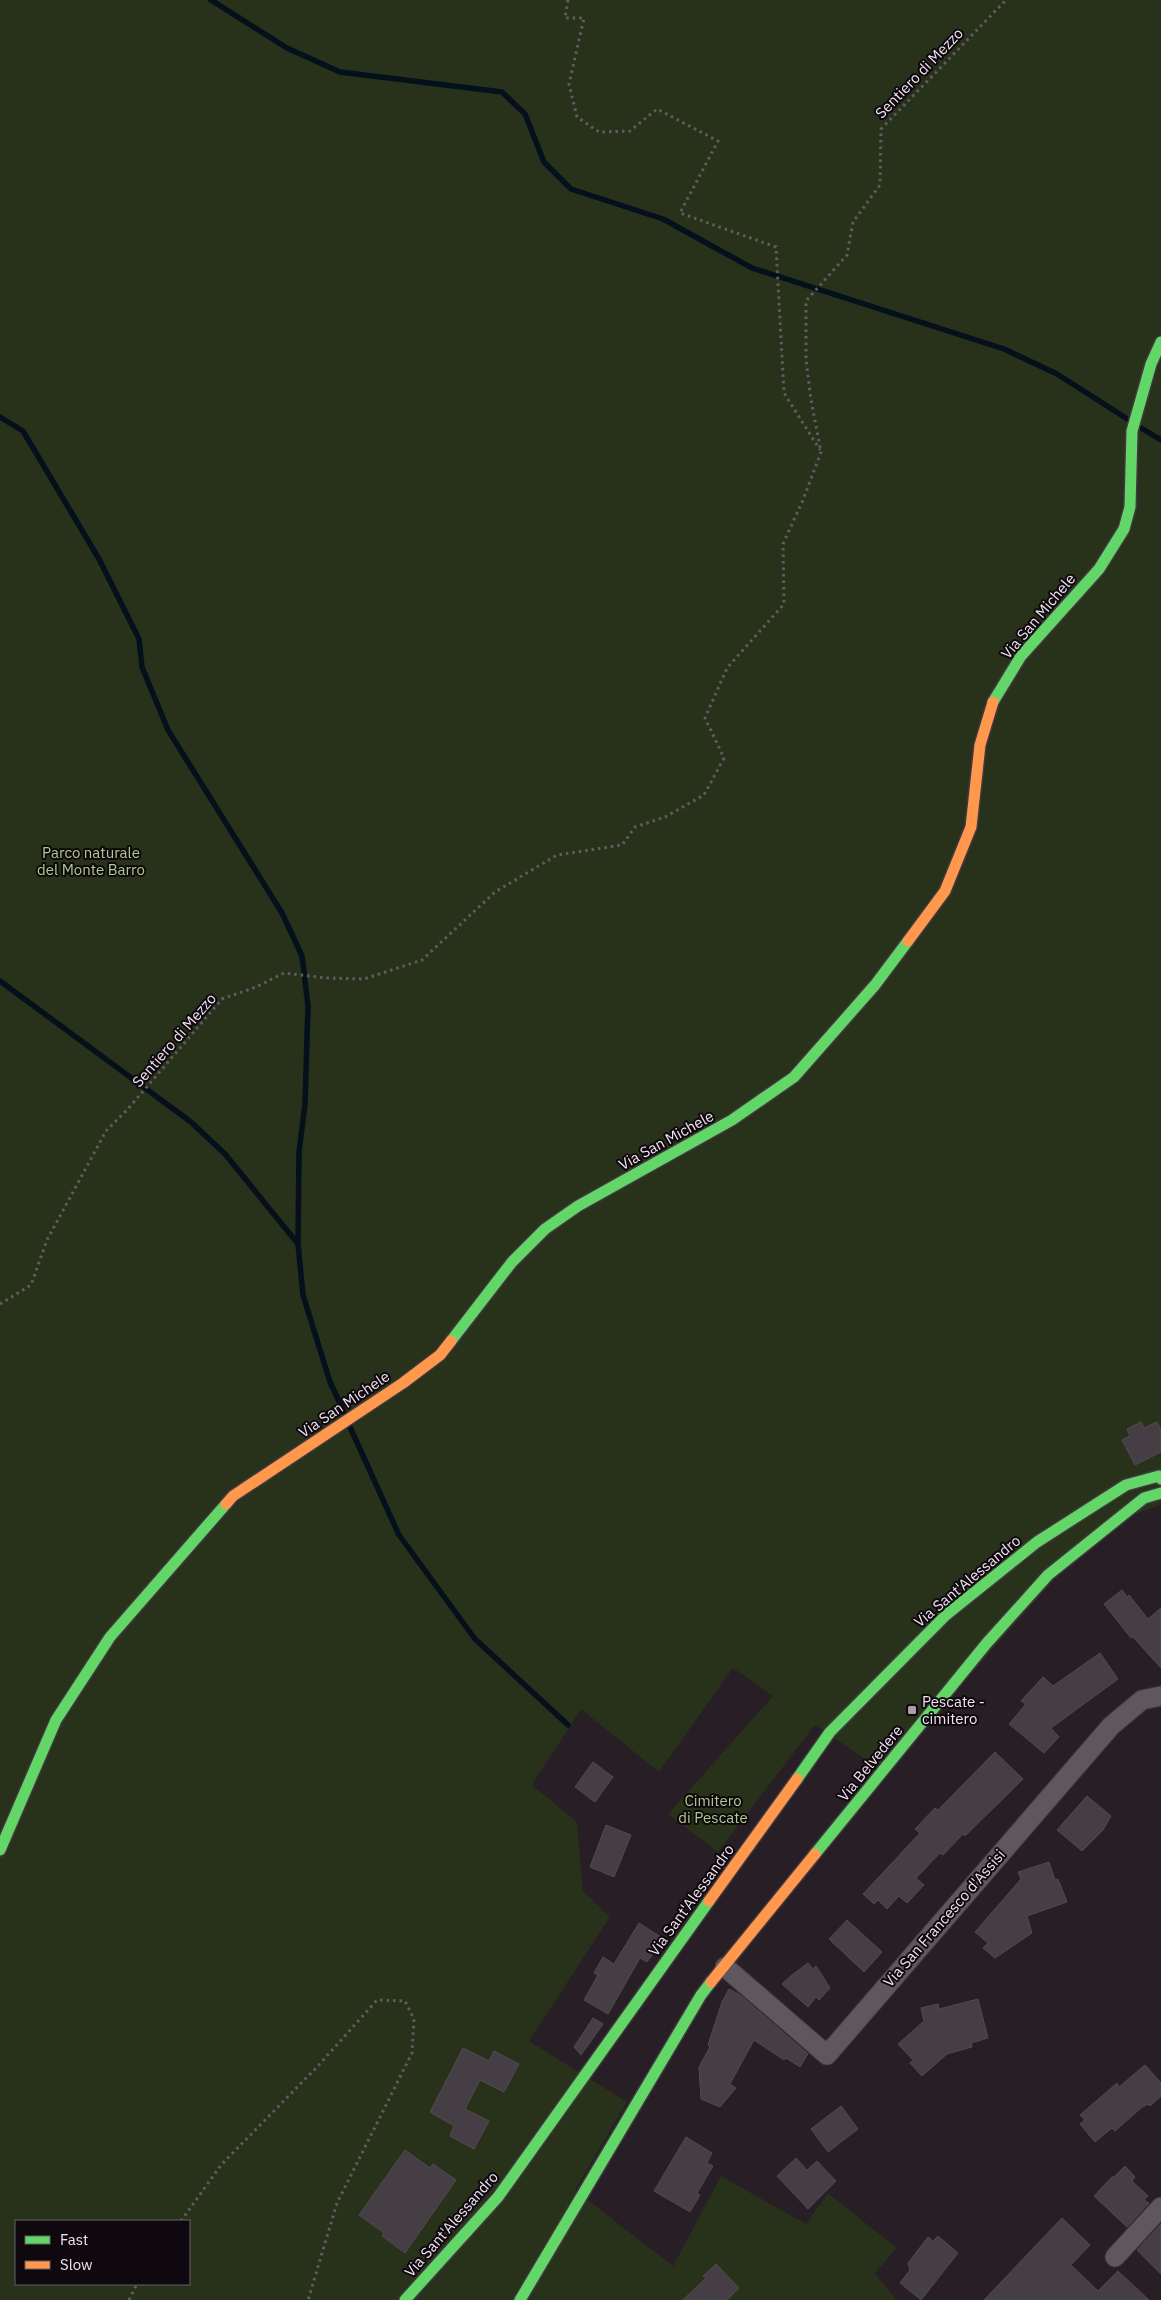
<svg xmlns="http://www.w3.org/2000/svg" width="1161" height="2300" viewBox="0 0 1161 2300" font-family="'IBM Plex Sans',sans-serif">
<rect width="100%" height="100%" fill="#281e26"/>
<path fill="#283119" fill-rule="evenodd" d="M0,0H1161V1505L1135,1514L1079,1551L884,1772L815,1725L718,1852L668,1814L773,1696L733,1668L659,1772L581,1709L532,1785L577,1822L583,1891L610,1917L529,2041L627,2102L575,2190L673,2266L721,2176L806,2224L828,2193L897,2248L875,2273L896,2300H0ZM16,2221H189V2284H16Z"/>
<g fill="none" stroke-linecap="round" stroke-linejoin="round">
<path stroke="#04101b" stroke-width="5.5" d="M211,0L287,48L340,72L502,92L525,114L544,162L571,189L663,219L752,268L1004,349L1057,374L1129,420
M0,417L23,431L99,559L139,639L142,667L168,730L282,913L302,956L308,1006L305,1104L299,1152L298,1244L303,1295L330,1382L345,1414
M1141,428L1161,440
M0,981L191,1122L225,1154L298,1244
M350,1427L399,1535L475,1639L568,1725"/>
</g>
<path fill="#453e45" stroke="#524a51" d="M1141,1422L1144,1428L1157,1422L1161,1430V1452L1135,1465L1122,1440L1130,1436L1127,1429Z
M1122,1590L1127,1597L1129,1595L1148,1619L1161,1608V1668L1133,1637L1131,1638L1104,1604Z
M1100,1653L1118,1679L1051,1728L1059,1737L1044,1753L1009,1724L1026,1704L1021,1701L1043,1677L1053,1686Z
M995,1752L1023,1779L965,1836L963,1834L943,1855L940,1853L916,1878L924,1885L907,1903L899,1896L887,1909L878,1900L874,1904L863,1894L920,1833L915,1829L935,1808L938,1810Z
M593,1762L613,1777L595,1802L575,1787Z
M1087,1796L1111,1816L1103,1830L1082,1851L1057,1830Z
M606,1825L631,1835L614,1877L590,1867Z
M1049,1862L1055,1880L1058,1879L1067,1902L1027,1916L1032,1933L995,1958L983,1948L988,1943L975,1932L1021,1879L1018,1872Z
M847,1920L882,1952L864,1972L829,1939Z
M639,1923L664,1939L647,1962L640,1958L608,2014L584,2000L598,1975L594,1973L603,1957L614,1964Z
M808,1963L813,1969L816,1966L830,1988L819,2000L816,1997L808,2007L782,1984L792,1975Z
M729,1989L740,1995L808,2054L800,2067L786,2058L784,2060L754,2040L730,2084L736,2088L720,2107L701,2099L699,2067L710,2047L708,2045L722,2002Z
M978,1999L988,2038L971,2043L972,2047L947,2054L922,2076L910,2063L913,2060L898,2044L924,2021L921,2008L938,2004L939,2009Z
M593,2018L603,2024L581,2055L574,2047Z
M463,2048L489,2061L494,2051L519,2064L504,2092L480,2080L465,2109L489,2121L474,2149L450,2136L454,2126L430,2112Z
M1145,2065L1161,2083V2096L1150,2106L1148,2104L1141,2108L1115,2131L1112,2128L1095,2142L1080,2124L1085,2120L1080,2115L1117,2083L1119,2087Z
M841,2106L858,2129L828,2152L811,2129Z
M686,2137L712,2153L707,2163L713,2166L697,2193L700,2195L690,2212L654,2191Z
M405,2150L430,2168L433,2164L456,2180L405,2253L382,2236L384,2233L359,2215Z
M796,2158L807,2170L817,2161L836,2181L808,2209L777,2176Z
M1125,2166L1135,2177L1132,2181L1148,2196L1144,2200L1149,2203L1127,2227L1094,2196L1112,2177H1114Z
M1062,2218L1090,2245L1071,2265L1098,2291L1118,2271L1149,2300H984Z
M1161,2224V2274L1137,2250Z
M938,2236L958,2253L921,2300L900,2283L910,2270L908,2263L928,2237L933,2241Z
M716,2264L739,2288L727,2300H683L706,2278L703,2276Z"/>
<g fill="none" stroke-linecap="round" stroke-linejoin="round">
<defs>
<path id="street" d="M725,1967L827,2055L1111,1726L1142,1700L1161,1696
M1115,2257L1161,2207"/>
<path id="fast" d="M993,702L1021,656L1099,569L1124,529L1130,507L1132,431L1151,364L1161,342
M451,1341L512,1262L545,1229L578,1206L732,1120L794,1077L875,985L908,941
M797,1779L830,1732L946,1615L1037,1542L1126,1485L1159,1476L1161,1479
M0,1850L56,1720L110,1637L226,1504
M815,1854L986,1644L1048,1575L1144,1498L1161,1493
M405,2300L498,2197L709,1901
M520,2300L701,1995L711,1982"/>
<path id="slow" d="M908,941L945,891L971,827L980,745L993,702
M226,1504L233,1496L403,1383L440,1355L451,1341
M709,1901L797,1779
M711,1982L815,1854"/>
</defs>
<use href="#street" stroke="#413940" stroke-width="21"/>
<use href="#fast" stroke="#413940" stroke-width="14"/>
<use href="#slow" stroke="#413940" stroke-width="14"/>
<path stroke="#625c62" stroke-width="3" stroke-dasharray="2.5 4" stroke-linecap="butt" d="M568,0L565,18H584L569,84L577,117L599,132L630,131L657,109L718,141L680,213L776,247L784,393L820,450
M0,1304L31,1285L47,1240L106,1131L127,1110L222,999L256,987L284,973L326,978L364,979L422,960L495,892L557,855L622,845L635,827L665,817L704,795L724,758L705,718L727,668L784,604L783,544L803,500L821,452L811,400L806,359V301L847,255L853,222L880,185L881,129L1006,0
M181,2221L221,2165L317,2067L377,2000L405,2001L414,2019L412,2053L337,2203L308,2300
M129,2300L137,2284"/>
<use href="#street" stroke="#5e575d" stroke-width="19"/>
<use href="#fast" stroke="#63d668" stroke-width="11"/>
<use href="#slow" stroke="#ff974d" stroke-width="11"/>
</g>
<rect fill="#aa9fa9" stroke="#0f080f" stroke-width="2" x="907" y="1705" width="10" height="10" rx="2.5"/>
<g text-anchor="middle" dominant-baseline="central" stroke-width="4" stroke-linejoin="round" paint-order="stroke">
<g font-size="15" fill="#f0e4ef" stroke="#0f080f">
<text transform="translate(919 73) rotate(-46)">Sentiero di Mezzo</text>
<text transform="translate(1038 616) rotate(-50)">Via San Michele</text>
<text transform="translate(174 1040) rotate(-49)">Sentiero di Mezzo</text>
<text transform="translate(666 1140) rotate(-29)">Via San Michele</text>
<text transform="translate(344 1404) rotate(-34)">Via San Michele</text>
<text transform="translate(967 1581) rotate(-40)">Via Sant'Alessandro</text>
<text transform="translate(870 1763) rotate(-51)">Via Belvedere</text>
<text transform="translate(691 1900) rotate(-54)">Via Sant'Alessandro</text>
<text transform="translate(944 1918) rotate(-49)">Via San Francesco d'Assisi</text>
<text transform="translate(451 2224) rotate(-49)">Via Sant'Alessandro</text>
</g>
<g font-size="15" fill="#afcc8b" stroke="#0f080f">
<text x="91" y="852">Parco naturale<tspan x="91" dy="17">del Monte Barro</tspan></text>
<text x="713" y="1800">Cimitero<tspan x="713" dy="17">di Pescate</tspan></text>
</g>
<g font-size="15" fill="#f0e4ef" stroke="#0f080f" text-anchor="start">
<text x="922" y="1701">Pescate -<tspan x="922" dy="17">cimitero</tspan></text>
</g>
</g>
<rect x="15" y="2220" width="175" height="65" fill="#0f080f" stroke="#696069"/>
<rect x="25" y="2236" width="25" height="8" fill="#63d668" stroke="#696069"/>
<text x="60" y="2245" font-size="15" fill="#f0e4ef">Fast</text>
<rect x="25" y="2261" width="25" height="8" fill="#ff974d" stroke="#696069"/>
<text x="60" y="2270" font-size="15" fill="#f0e4ef">Slow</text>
</svg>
